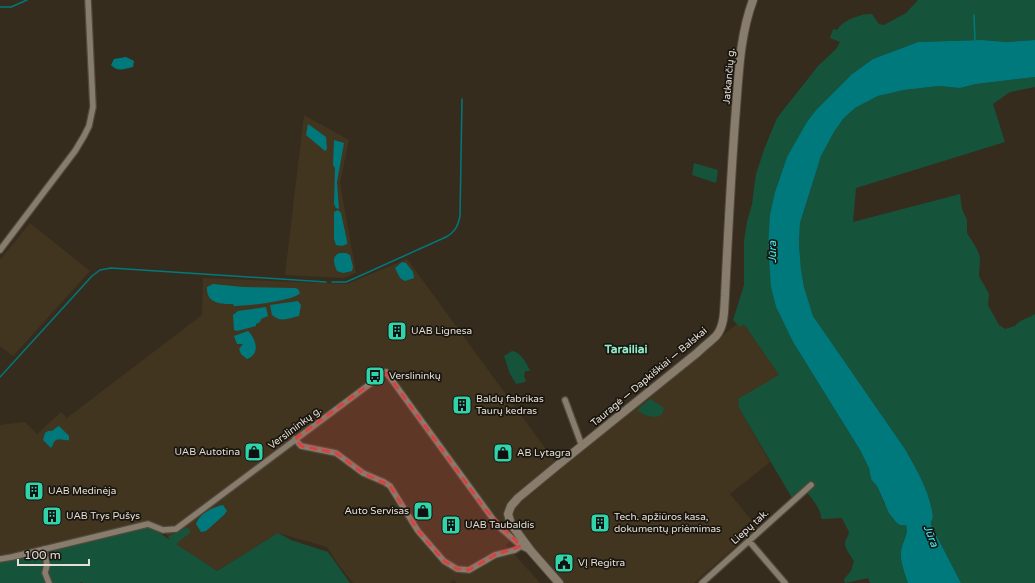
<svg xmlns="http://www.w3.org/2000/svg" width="1035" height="583" viewBox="0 0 1035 583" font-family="'Varela Round',sans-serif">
<rect width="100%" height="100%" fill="#352c1e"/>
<path fill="#423520" d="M304,115L349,140L340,183L356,273L343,278L285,275Z
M30,223L90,271L13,356L0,346V260Z
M407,259L556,463L507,506L504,514L506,523L515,536L506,545L540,583H457L454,580L450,583H353L338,564L327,547L278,533L217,571L171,541L163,530L148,524L0,559V425L25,422L37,434L61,412L67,418L202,315L203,278L347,284Z
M737,324L740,326L744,324L779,375L739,408L770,462L730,494L757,527L694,583H564L533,549L515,525L512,515L516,505Z"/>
<path fill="#16533b" d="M918,0H1035V40L1007,42L982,40L918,42L873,59L852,74L817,109L787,157L775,192L768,249L769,267L774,299L776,307L793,342L860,450L869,468L871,479L877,486L884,503L900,525H906C909,536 902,541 901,552C900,562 905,574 908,583H870L868,578L845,583L844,579L851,571L854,561C851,556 844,548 845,542C846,539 849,535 849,532L842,518L823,519L821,518C821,508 810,496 803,488L792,498L739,408L738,399L779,375L744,324L740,327L733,320L744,285V241L747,222L752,204L756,174L765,147L777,118L818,66L836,49L840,42L830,38L833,29L837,30C843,20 860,14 872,14L879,24L884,25L906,13Z
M1035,77V87L1010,92L993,104L1005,142L856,188L853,222L960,194L962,209L967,220V233L977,249L980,257L979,276L989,294L988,305L999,325L1005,329L1015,326C1019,320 1029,318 1035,314V583H961L931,525V522L933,517C930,492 917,470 905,449L813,316L804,287L801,271L799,244L800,223L821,156L834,132L843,119L855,108L878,96L904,90L939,86L960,88L976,84Z
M694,163L718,170L716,183L692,175Z
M512,351C521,352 526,363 530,370L529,371H525L524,377L526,380L525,382L516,384L510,374L504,356Z
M650,399L664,408C662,423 645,416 637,410Z
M145,527H151L170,540L168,537L186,528H188L191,532L176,544L217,571L278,533L291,540L328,552L350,583H83L82,582L79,583H0V562L10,560Z"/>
<path fill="#00797c" d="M982,40L1007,42L1035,40V77L976,84L960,88L939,86L904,90L878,96L855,108L843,119L834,132L821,156L800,223L799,244L801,270L804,287L813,316L905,449C917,470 930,492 933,517L931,522V525L961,583H908C905,574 900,562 901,552C902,541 909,536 906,525H900L896,522L889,513L877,486L871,479L869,468L860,450L793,342L776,307L771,287L768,249L770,215L775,192L787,157L807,122L817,109L852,74L873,59L918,42Z
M126,57L134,61L133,67C125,69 117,72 111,65L114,59Z
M308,124L326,137L327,149L325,151L306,135Z
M334,140L344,143L337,182L339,209L336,208L334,204L335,168L333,165Z
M338,210L341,213L347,241V244L342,246L336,245L334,239V212Z
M340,253H346L350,255L353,267L352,271L343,273L337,271C334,264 331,256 340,253Z
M402,262L406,263L413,272L414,278L405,281L400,278L395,268Z
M213,284L243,287L295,288L298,289L300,293C294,301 246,306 234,306L233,304C222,304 206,304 207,287Z
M298,301L301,305L299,316C289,318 281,323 272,315L270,305Z
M266,307L268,316L261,319L260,322L256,324V326L237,331L234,330L233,315L238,311Z
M248,331C256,339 261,354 247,359L241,354L239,349L243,344H237L234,336Z
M59,426L69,436V440C64,441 60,438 56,440C53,442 53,446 51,448L43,440L45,433L48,431H52L57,427Z
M223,505L227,511L224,515L206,531L201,532L196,524C199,514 213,507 223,505Z"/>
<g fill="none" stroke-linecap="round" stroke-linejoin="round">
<path stroke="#00797c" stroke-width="1.5" d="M0,7H11L27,0
M974,15L975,41
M332,282H346L353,279L446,237C455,232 458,226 460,216L462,99
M0,377L92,276L100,270L111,268L326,282"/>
<defs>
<path id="minor" d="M0,250L75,151L84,136L89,126L93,107L88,0
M565,400L582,446
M295,439L301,446L336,453L363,473L384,482L390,486L418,531L444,561L457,569L469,570L495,555L515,550L521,546
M749,541L785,583
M44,549L47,565L45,573L49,583
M0,559L12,557L148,524L163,530L176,529L386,372L498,526L521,546L529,550
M702,583L811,485"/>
<path id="secondary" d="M559,583L531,551L511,524L508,514L511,506L518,498L558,465L697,353C703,347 710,342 716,336C725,326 724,309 725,296C728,234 731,171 736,108C739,71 740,35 753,0"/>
</defs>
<use href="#minor" stroke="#51493d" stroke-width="8"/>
<use href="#secondary" stroke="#51493d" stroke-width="10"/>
<use href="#minor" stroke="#887d6c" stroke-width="5.5"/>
<use href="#secondary" stroke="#887d6c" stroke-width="8"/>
</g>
<path fill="#d84342" fill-opacity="0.2" stroke="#d84342" stroke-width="3" stroke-dasharray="8 5" stroke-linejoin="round" d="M386,372L486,510L521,546L495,555L469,570L457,569L444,561L418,531L390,486L363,473L336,453L301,446L295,439Z"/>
<defs>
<symbol id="building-square" viewBox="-11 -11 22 22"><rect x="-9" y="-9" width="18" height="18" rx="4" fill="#2fd4aa" stroke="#19150f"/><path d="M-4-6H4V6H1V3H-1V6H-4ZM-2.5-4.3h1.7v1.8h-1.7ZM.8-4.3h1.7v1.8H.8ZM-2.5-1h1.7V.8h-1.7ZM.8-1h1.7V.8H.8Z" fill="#111"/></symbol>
<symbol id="bus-square" viewBox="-11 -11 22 22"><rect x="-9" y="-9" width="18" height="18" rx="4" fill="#2fd4aa" stroke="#19150f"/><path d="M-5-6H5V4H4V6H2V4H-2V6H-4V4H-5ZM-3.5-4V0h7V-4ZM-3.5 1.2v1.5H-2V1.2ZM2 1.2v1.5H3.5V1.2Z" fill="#111"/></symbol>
<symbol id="shop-square" viewBox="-11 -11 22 22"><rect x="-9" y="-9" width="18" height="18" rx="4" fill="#2fd4aa" stroke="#19150f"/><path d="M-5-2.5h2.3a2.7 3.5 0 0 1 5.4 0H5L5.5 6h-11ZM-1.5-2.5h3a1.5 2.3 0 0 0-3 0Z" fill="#111"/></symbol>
<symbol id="civic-square" viewBox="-11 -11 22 22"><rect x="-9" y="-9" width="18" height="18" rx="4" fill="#2fd4aa" stroke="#19150f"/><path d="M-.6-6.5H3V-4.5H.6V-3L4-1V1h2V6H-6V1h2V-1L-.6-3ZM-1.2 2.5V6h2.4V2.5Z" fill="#111"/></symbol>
</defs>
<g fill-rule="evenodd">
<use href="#building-square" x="386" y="320" width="22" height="22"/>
<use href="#bus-square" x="364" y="365" width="22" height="22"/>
<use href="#building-square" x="451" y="394" width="22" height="22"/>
<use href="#shop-square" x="243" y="441" width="22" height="22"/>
<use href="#shop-square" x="492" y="442" width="22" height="22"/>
<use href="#building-square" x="23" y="480" width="22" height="22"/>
<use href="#shop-square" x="412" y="500" width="22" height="22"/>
<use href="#building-square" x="41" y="505" width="22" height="22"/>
<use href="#building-square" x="589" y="512" width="22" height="22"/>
<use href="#building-square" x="440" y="514" width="22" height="22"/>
<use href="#civic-square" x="553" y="552" width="22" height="22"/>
</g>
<g text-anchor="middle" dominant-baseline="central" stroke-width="3.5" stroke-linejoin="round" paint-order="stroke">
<g font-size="10" fill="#e5ded5" stroke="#19150f">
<text transform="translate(729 76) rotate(-85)">Jatkančių g.</text>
<text transform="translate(649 377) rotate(-40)">Tauragė — Dapkiškiai — Balskai</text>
<text transform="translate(295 428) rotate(-37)">Verslininkų g.</text>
<text transform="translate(750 527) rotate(-42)">Liepų tak.</text>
</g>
<g font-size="10" fill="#e5ded5" stroke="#19150f" text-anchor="start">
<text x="411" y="331">UAB Lignesa</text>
<text x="389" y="376">Verslininkų</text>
<text x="476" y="399">Baldų fabrikas<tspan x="476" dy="12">Taurų kedras</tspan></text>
<text x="240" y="452" text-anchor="end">UAB Autotina</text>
<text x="517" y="453">AB Lytagra</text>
<text x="48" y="491">UAB Medinėja</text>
<text x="409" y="511" text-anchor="end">Auto Servisas</text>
<text x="66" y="516">UAB Trys Pušys</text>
<text x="614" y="517">Tech. apžiūros kasa,<tspan x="614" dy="12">dokumentų priėmimas</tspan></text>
<text x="465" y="525">UAB Taubaldis</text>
<text x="578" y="563">VĮ Regitra</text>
</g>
<g font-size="11" font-style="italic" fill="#3cf7fd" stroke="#19150f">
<text transform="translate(772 252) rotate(-90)">Jūra</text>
<text transform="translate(931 536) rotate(68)">Jūra</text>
</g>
<g font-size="12" font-weight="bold" fill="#91efcf" stroke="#19150f">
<text x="626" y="349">Tarailiai</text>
</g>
</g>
<path d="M18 559v6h71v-6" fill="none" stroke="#e5ded5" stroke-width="2"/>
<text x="24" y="559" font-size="12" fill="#e5ded5" stroke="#19150f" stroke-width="3" paint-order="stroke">100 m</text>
</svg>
